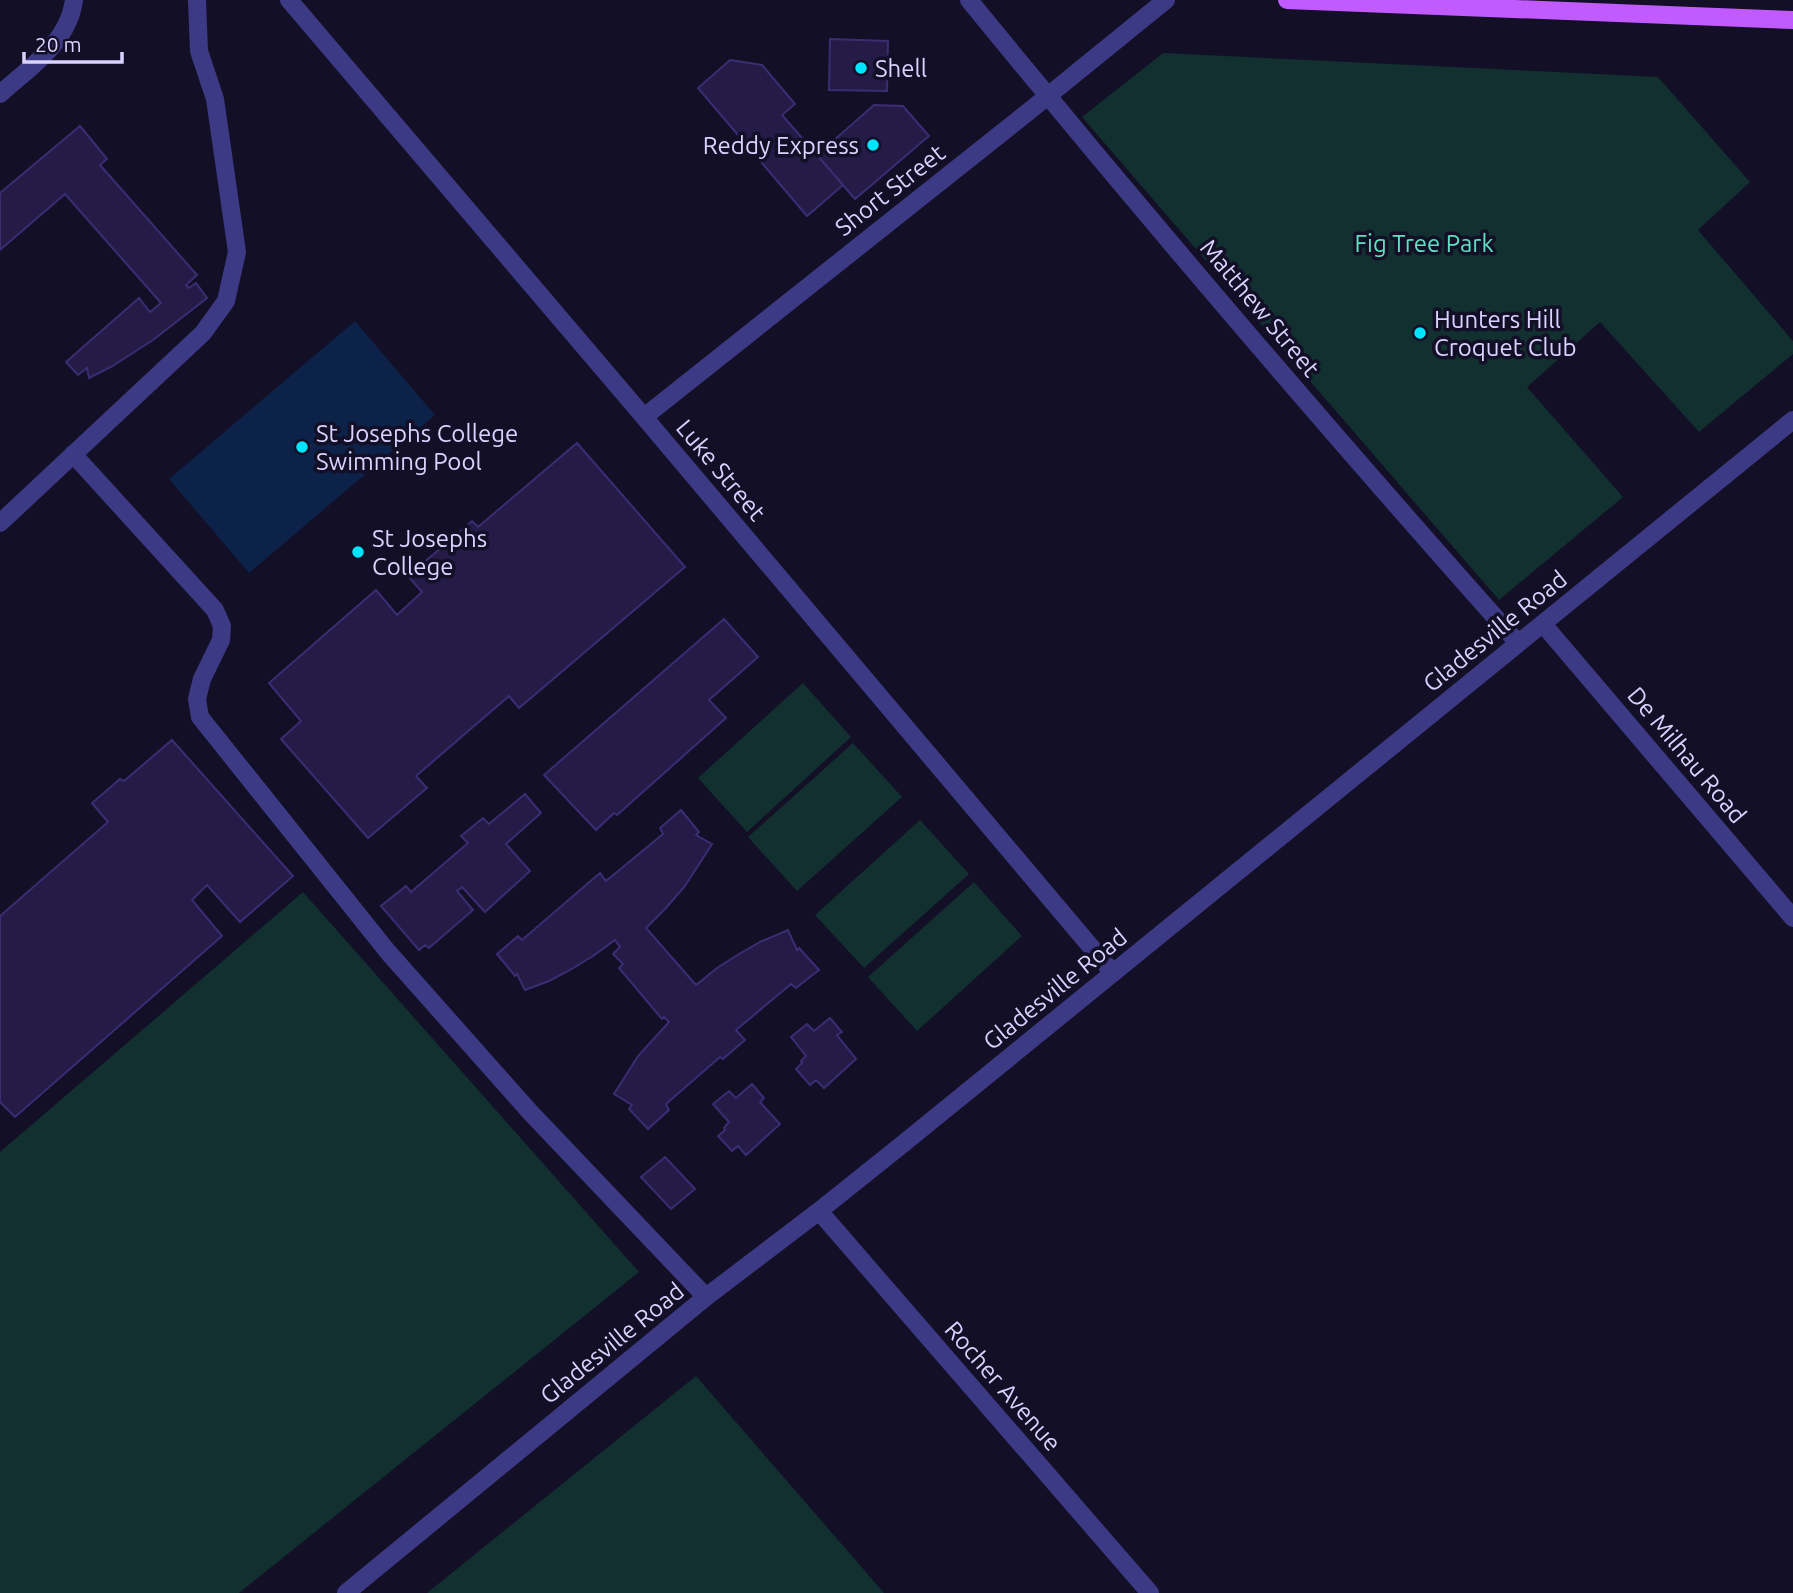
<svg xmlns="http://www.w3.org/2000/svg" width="1793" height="1593" viewBox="0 0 1793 1593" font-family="Ubuntu,sans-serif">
<rect width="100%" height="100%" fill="#130f26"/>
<path fill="#12302f" d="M1163,53L1658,77L1750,182L1698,230L1793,341V354L1699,432L1600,322L1527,387L1623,497L1499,600L1082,117Z
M803,683L851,737L747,832L698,778Z
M853,743L902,797L797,891L748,837Z
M920,820L969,874L864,968L815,915Z
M974,882L1022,936L917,1031L868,977Z
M303,892L639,1272L239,1593H0V1152Z
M696,1376L884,1593H427Z"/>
<path fill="#0c2248" d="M355,321L435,415L249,573L169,479Z"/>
<path fill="#241b47" stroke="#3b2d73" stroke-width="2" d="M830,39L888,41L887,91L829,90Z
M730,60L762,65L795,104L782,115L843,185L807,216L698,88Z
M874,105L903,106L929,136L855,199L817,155Z
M80,126L107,159L100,165L197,275L186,285L189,288L196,283L207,298L153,340L111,367L89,378L87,368L78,375L66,362L139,298L150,312L161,303L65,194L0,250V193Z
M577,443L685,567L519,708L509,696L416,776L427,788L368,838L281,739L301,721L269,683L376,590L397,615L422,592L408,576L472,521L478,527Z
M724,619L758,657L709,700L726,718L617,815L614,813L596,830L544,775Z
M172,740L293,876L240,922L207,885L192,900L222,936L15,1117L0,1102V916L108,822L92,803L120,779L124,781Z
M525,794L541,813L506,844L530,871L485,912L462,887L457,891L473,910L429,948L425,945L419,950L381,906L406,886L411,892L468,843L461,836L483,818L489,824Z
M681,810L699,832L696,835L712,844L685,886L666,908L646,928L696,985L717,968L739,954L762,941L788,930L797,950L799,948L819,970L796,988L791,984L736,1030L745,1040L723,1059L720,1057L666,1104L669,1110L648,1129L629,1109L632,1105L614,1094L638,1056L669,1022L664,1017L662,1019L619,968L623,964L613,954L620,947L615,940L593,956L570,970L549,981L525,990L517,974L515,976L497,954L518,936L522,940L600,873L606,881L663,834L660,828Z
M830,1018L842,1032L837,1035L856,1059L824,1088L816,1080L810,1085L796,1069L802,1063L801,1061L806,1056L791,1037L807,1024L814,1031Z
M752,1084L764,1098L760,1102L780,1124L746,1155L738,1146L732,1151L718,1136L725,1130L724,1128L729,1122L713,1104L729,1091L736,1098Z
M665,1157L695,1189L671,1209L641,1177Z"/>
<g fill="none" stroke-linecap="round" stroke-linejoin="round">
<path stroke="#3d3a85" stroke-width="18" d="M289,0L644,417L1113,973
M969,0C1147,218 1331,433 1518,643
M0,94C29,68 69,42 74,0
M644,417L1028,112L1166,0
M73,454L215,610L222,626L221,640L202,679L197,699L200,717L388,952L530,1112L706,1297
M0,523L203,333L226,301L237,252L215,99L199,51L197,0
M1543,624L1793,918
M819,1211L1150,1593
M346,1593L706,1297L819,1211L904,1143L1793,420"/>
<path stroke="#c25bff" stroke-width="18" d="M1287,0L1793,20"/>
</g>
<g fill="#00e5ff" stroke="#130f26" stroke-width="2.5">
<circle cx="861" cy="68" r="7"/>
<circle cx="873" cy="145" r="7"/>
<circle cx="1420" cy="333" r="7"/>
<circle cx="302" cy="447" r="7"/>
<circle cx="358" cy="552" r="7"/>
</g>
<g text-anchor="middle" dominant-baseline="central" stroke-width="7" stroke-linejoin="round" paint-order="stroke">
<g font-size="24" fill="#d9d4ff" stroke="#130f26" text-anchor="start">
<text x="875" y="68">Shell</text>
<text x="859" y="145" text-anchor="end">Reddy Express</text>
<text x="1434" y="319">Hunters Hill<tspan x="1434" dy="28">Croquet Club</tspan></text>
<text x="316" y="433">St Josephs College<tspan x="316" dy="28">Swimming Pool</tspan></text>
<text x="372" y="538">St Josephs<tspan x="372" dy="28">College</tspan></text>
</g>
<g font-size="24" fill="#d9d4ff" stroke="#130f26">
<text transform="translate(890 190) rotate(-38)">Short Street</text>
<text transform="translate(1260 308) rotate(50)">Matthew Street</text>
<text transform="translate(721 470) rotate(50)">Luke Street</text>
<text transform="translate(1495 631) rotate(-39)">Gladesville Road</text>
<text transform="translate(1687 755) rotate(50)">De Milhau Road</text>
<text transform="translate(1055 989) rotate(-39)">Gladesville Road</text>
<text transform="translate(612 1343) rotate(-39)">Gladesville Road</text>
<text transform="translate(1003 1386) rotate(49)">Rocher Avenue</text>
</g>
<g font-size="24" fill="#5fe0c0" stroke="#130f26">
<text x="1424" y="243">Fig Tree Park</text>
</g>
</g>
<path d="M24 52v10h98v-10" fill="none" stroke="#d9d4ff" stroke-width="3.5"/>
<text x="35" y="52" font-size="21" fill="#d9d4ff" stroke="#130f26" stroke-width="5" paint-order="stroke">20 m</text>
</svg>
